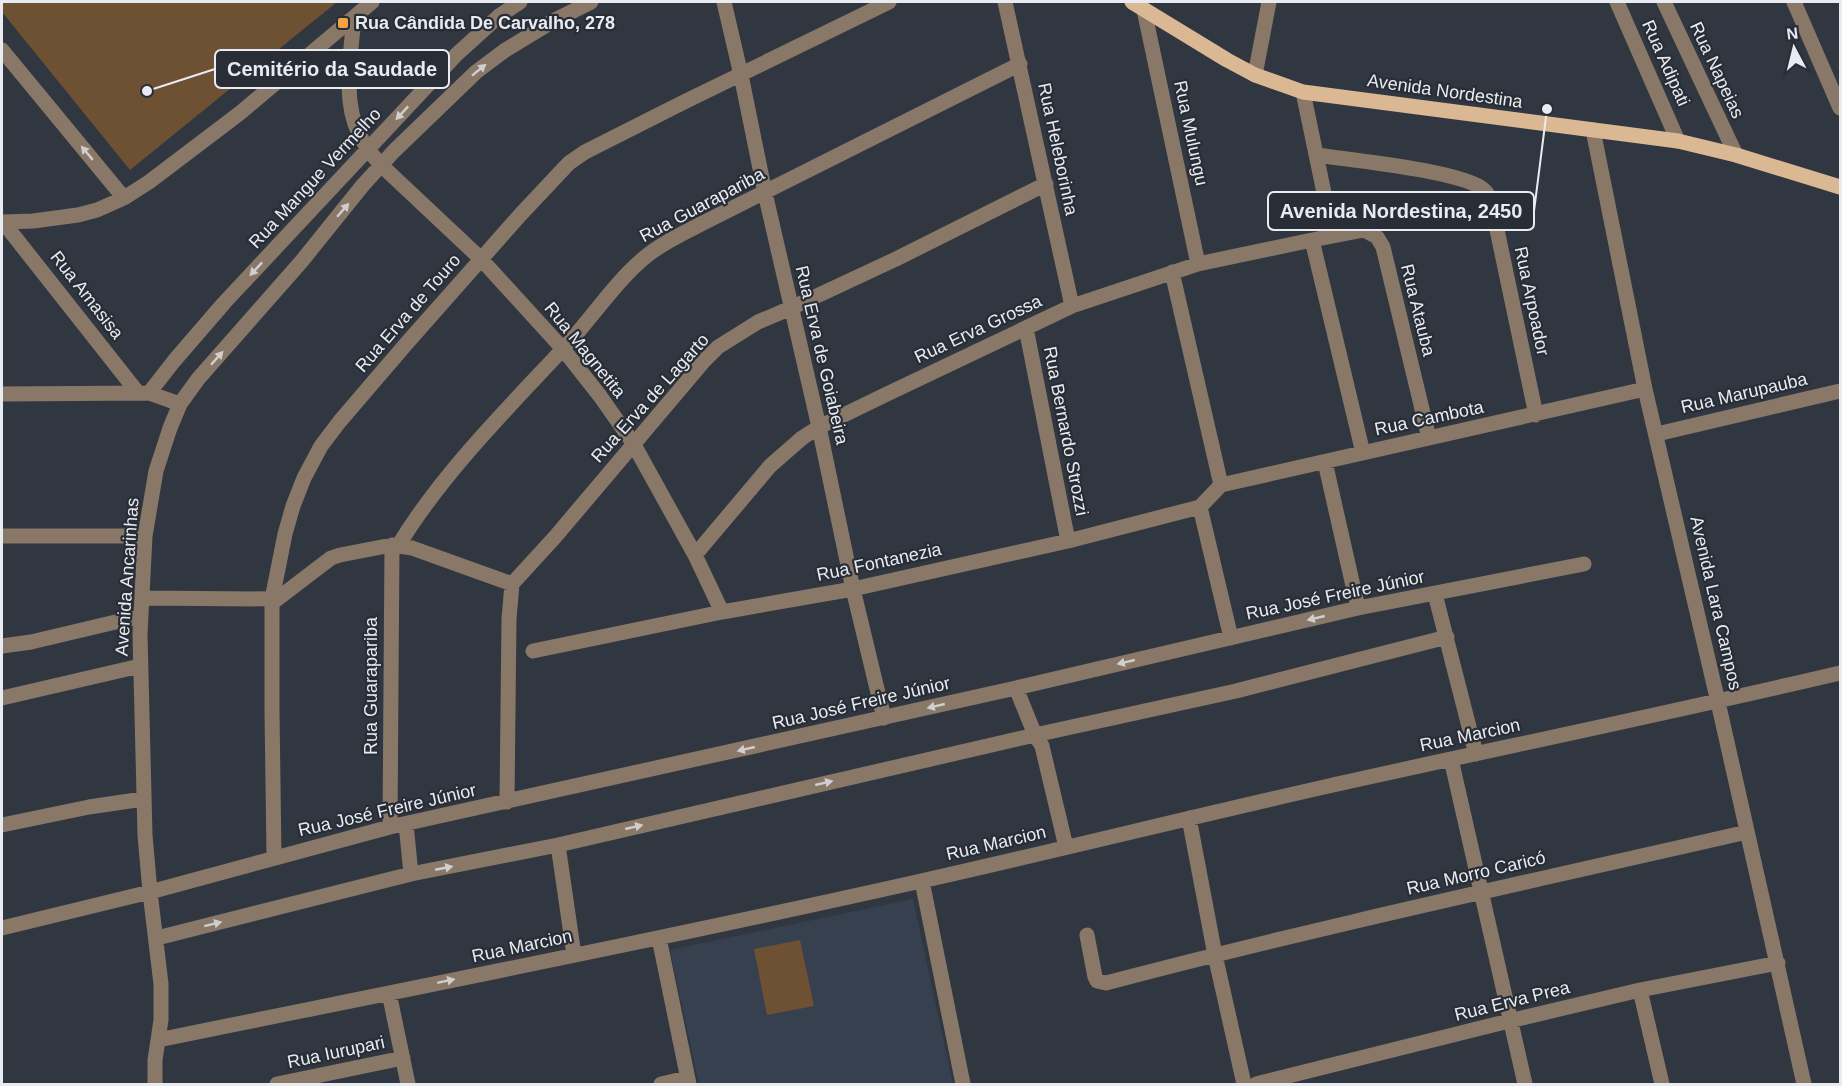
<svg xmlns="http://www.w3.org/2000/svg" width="1842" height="1086" viewBox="0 0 1842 1086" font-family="Helvetica,sans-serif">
<rect width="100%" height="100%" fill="#313740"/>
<path fill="#37404f" d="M913,899L953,1084H699L670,950Z"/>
<path fill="#6e5133" d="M2,2H337L130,170L2,12Z
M800,940L814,1006L767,1015L754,949Z"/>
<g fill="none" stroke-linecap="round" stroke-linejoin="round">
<path stroke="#897867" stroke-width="15" d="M724,2L741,75L765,193L819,427L853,589L884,718
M1005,2L1072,306
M1617,2L1678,141
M1664,2L1736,155
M1794,2L1840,108
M1144,10L1198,264
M354,17C351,54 342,99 359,134C365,146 372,155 381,165L481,259L563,349L600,396L633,443L695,555L722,612
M2,50L124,198
M1255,75L1269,2
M1303,92L1333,236
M1593,130L1645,389L1718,702L1804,1084
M1317,155C1350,160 1463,171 1484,190C1493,198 1494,214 1496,225L1536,415
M2,222L33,221L78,215L97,210L124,198L149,182L240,113L372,2
M3,222L138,393
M1312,240L1363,453
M1172,272L1221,485
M1026,328L1068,541
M149,393L174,361L224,303L457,54L499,16L520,2
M2,394L149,393L180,404
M1657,434L1840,391
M1325,462L1358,608
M1221,485L1645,389
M1200,507L1231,638
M2,536H145
M398,546C441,475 505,411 562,350C590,321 613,284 644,258C660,244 680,235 699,225L1020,64
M695,555L770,466L802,438L819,427L887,394L1072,306L1198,264L1312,240L1364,230L1377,237L1383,247L1429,438
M1435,594L1476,754
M142,598L272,599
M272,603L331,558L340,555L392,545L412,548L512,584
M2,646L31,642L141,616
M533,651L722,612L853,589L1068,541L1200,507L1221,485
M1016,688L1035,735L1042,746L1066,847
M2,698L140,666
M1451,759L1525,1084
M507,802L509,619L512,584L555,537L704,361L718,347L758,322L791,308L896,259L1046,184
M1189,818L1215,955L1244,1084
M406,824L411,874
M2,825L89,807L143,799
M390,827L392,545
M558,845L574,955
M274,857L272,711V599L285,534L293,506L304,478L321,446L340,421L406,344L521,214L569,163L585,152L682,103L889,2
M922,881L963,1084
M2,928L150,892L390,827L1016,688L1358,608L1584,564
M1087,935L1095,977L1097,981L1106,983C1318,927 1533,881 1747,832
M157,938L411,874L558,845L1035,735L1236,691L1447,637
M659,938L689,1084
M1640,990L1662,1084
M389,993L408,1084
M158,1040C413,988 667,938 921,881C1064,849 1207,813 1351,781C1514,745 1678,711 1840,673
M155,1084V1060L161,1020V984L150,892L145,835L140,634L145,536L156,471L170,428L180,404L198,379L301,262L363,185L394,151L476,72L504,51L553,21L591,2
M277,1084L403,1058
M661,1084L687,1078
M1256,1084L1509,1021L1640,990L1778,963"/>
<path stroke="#dbb894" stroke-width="15" d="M1132,2L1227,60L1255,75L1303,92L1678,141L1736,155L1840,187"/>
</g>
<defs><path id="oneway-solid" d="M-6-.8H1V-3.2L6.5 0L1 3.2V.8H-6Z" transform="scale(1.5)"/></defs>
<g fill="#d0cece">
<use href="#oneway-solid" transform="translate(479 70) rotate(-39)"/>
<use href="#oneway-solid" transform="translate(402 113) rotate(133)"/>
<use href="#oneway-solid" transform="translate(87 153) rotate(-130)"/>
<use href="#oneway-solid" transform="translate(343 210) rotate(-49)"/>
<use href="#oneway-solid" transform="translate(256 269) rotate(133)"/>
<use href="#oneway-solid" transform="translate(217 358) rotate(-48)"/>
<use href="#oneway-solid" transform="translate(1316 618) rotate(167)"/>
<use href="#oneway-solid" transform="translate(1126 662) rotate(167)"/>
<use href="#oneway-solid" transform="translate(936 706) rotate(167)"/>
<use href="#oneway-solid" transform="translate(746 749) rotate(167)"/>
<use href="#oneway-solid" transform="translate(824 783) rotate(-13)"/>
<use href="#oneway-solid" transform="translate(634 827) rotate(-13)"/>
<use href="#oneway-solid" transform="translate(444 868) rotate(-11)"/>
<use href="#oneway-solid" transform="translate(213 924) rotate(-14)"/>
<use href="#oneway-solid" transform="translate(446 981) rotate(-12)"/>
</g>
<rect fill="#f4a344" stroke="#282d36" stroke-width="2" x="337" y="17" width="12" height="12" rx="3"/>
<g text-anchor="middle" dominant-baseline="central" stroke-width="4.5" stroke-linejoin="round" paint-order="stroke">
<g font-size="18" font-weight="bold" fill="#e8ebf1" stroke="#282d36" text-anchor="start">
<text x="355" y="23">Rua Cândida De Carvalho, 278</text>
</g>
<g font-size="18" fill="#e8ebf1" stroke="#282d36">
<text transform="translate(1666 63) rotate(66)">Rua Adipati</text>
<text transform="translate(1717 70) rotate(65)">Rua Napeias</text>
<text transform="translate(1445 91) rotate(8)">Avenida Nordestina</text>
<text transform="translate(1191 133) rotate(78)">Rua Mulungu</text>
<text transform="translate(1058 149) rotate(78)">Rua Heleborinha</text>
<text transform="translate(315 178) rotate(-47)">Rua Mangue Vermelho</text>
<text transform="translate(702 205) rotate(-28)">Rua Guarapariba</text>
<text transform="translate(87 295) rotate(52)">Rua Amasisa</text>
<text transform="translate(1532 301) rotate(78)">Rua Arpoador</text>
<text transform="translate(1418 310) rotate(76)">Rua Atauba</text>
<text transform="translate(408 313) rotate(-49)">Rua Erva de Touro</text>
<text transform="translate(978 329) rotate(-25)">Rua Erva Grossa</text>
<text transform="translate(585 350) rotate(51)">Rua Magnetita</text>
<text transform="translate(822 355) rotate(77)">Rua Erva de Goiabeira</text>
<text transform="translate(1744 393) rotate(-13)">Rua Marupauba</text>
<text transform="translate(650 398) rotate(-48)">Rua Erva de Lagarto</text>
<text transform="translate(1429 418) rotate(-12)">Rua Cambota</text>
<text transform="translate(1066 431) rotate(79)">Rua Bernardo Strozzi</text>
<text transform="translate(879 562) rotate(-12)">Rua Fontanezia</text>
<text transform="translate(127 577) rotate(-86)">Avenida Ancarinhas</text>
<text transform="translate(1335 595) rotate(-12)">Rua José Freire Júnior</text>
<text transform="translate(1716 603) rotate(77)">Avenida Lara Campos</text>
<text transform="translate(371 686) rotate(-90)">Rua Guarapariba</text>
<text transform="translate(861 703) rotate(-13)">Rua José Freire Júnior</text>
<text transform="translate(1470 735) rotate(-12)">Rua Marcion</text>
<text transform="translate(387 810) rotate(-13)">Rua José Freire Júnior</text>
<text transform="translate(996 843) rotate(-13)">Rua Marcion</text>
<text transform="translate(1476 873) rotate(-13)">Rua Morro Caricó</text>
<text transform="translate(522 946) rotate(-12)">Rua Marcion</text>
<text transform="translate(1512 1001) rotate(-14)">Rua Erva Prea</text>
<text transform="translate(336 1052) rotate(-12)">Rua Iurupari</text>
</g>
</g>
<path fill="none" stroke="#e8ebf1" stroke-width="2" d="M147 91L215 69M1547 109L1534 211"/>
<g fill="#e8ebf1" stroke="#282d36" stroke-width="2">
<circle cx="147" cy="91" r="6"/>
<circle cx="1547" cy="109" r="6"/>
</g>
<g fill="#282d36" stroke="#e8ebf1" stroke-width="2">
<rect x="215" y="50" width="234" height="38" rx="6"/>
<rect x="1268" y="192" width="266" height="38" rx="6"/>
</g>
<g font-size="20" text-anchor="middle" font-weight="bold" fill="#e8ebf1">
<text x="332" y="76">Cemitério da Saudade</text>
<text x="1401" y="218">Avenida Nordestina, 2450</text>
</g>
<rect width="1842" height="1086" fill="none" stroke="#e8ebf1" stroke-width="6"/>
<g transform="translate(1794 48) rotate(353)" stroke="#282d36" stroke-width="4.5" paint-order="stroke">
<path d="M0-4.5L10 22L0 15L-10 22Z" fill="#e8ebf1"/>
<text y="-9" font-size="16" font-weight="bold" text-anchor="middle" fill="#e8ebf1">N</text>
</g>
</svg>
